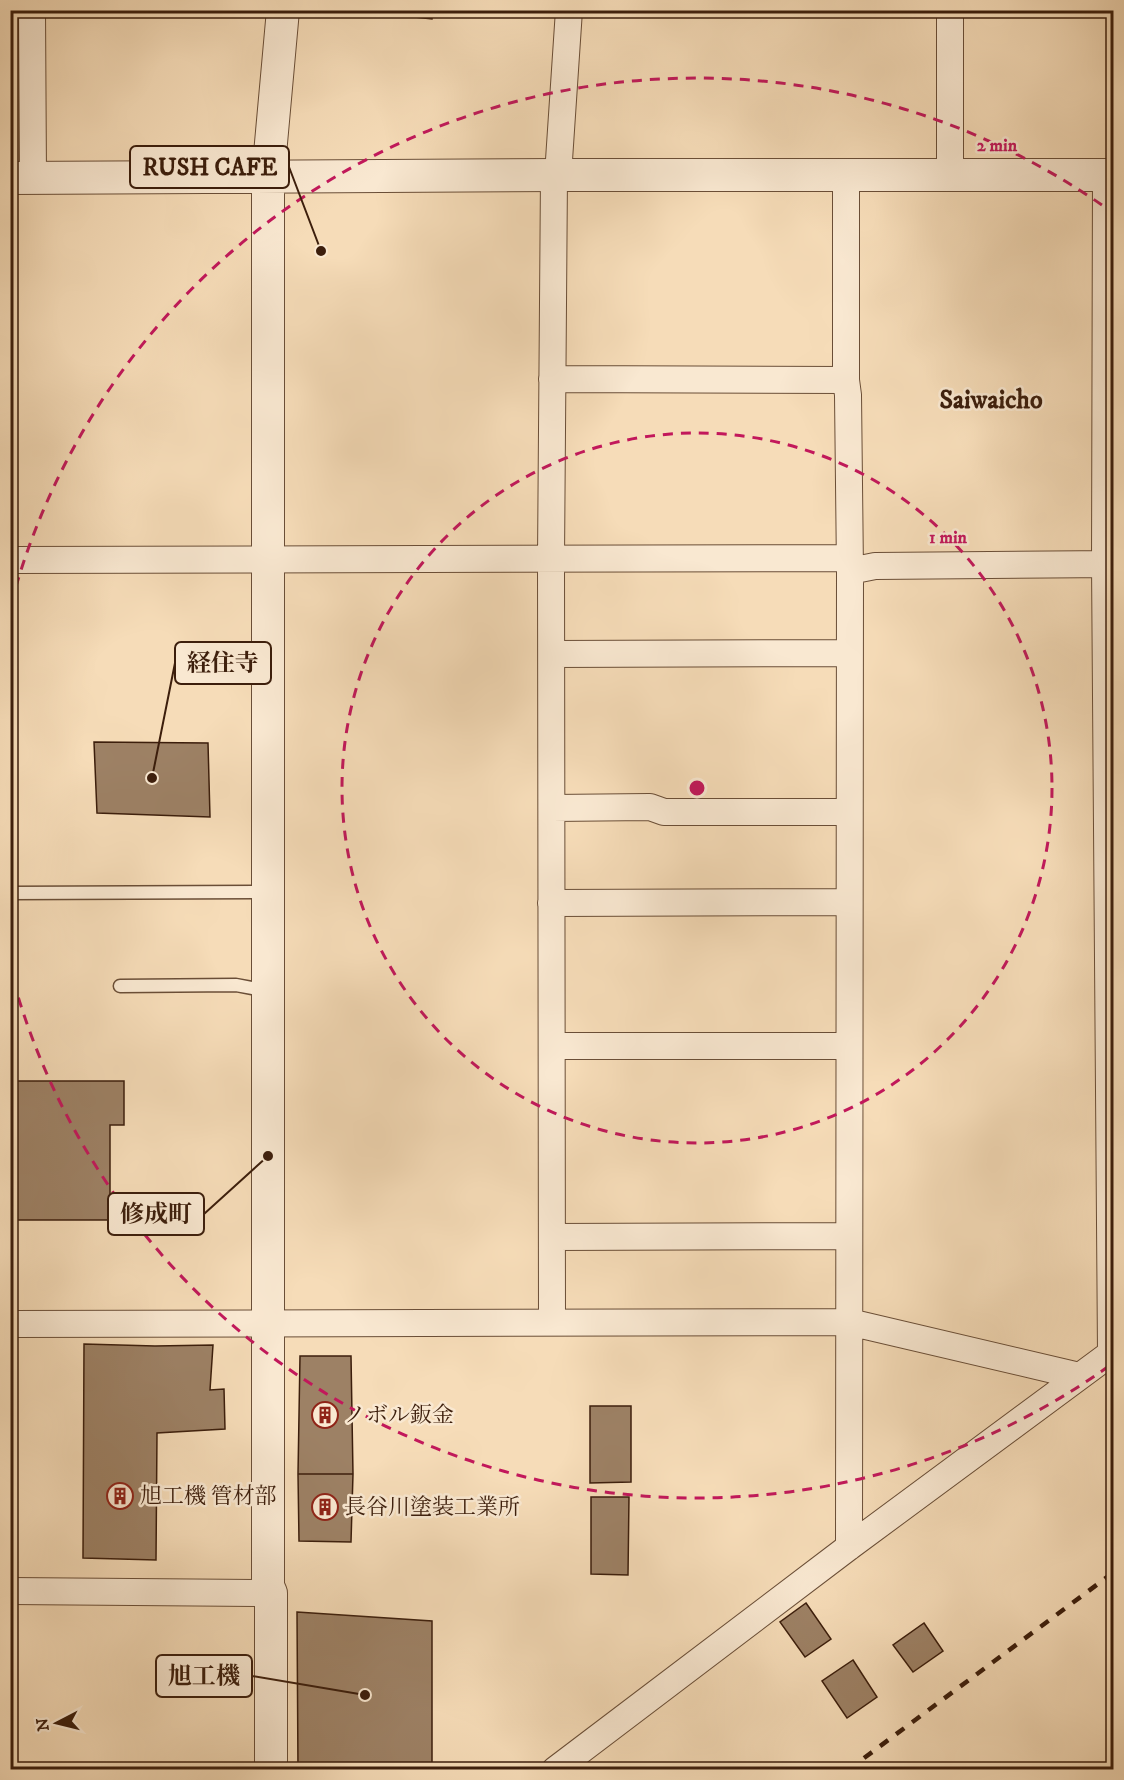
<svg xmlns="http://www.w3.org/2000/svg" width="1124" height="1780" viewBox="0 0 1124 1780" font-family="'IM FELL DW Pica','Noto Serif JP',serif">
<rect width="100%" height="100%" fill="#f6dcb8"/>
<filter id="stains"><feTurbulence type="fractalNoise" baseFrequency=".00333" numOctaves="4"/><feColorMatrix values="0 0 0 0 .2 0 0 0 0 .09 0 0 0 0 .02 0 0 0 .5 -.17"/></filter>
<radialGradient id="worn" r=".72"><stop offset=".6" stop-color="#630" stop-opacity="0"/><stop offset="1" stop-color="#630" stop-opacity=".3"/></radialGradient>
<path fill="#9d8165" stroke="#3c1e0c" stroke-width="1.5" d="M342,10H386L385,16L341,13Z
M407,10H433L432,19L406,16Z
M94,742L208,743L210,817L97,813Z
M10,1081H124V1125H110V1220H10Z
M84,1344L155,1346L213,1345L210,1390L224,1389L225,1429L157,1433L156,1560L83,1558Z
M300,1356H351L353,1474H298Z
M590,1406H631V1482L590,1483Z
M298,1474H353L351,1542L299,1541Z
M591,1497H629L628,1575L591,1574Z
M806,1603L831,1639L805,1657L780,1622Z
M297,1612L432,1621V1770H298Z
M924,1623L943,1651L913,1672L893,1645Z
M853,1660L877,1697L847,1718L822,1681Z"/>
<g fill="none" stroke-linecap="round" stroke-linejoin="round">
<defs>
<path id="service" d="M10,893L266,892
M120,986L236,985L268,991"/>
<path id="minor" d="M32,10L33,178
M950,10V175
M558,175L569,10
M1106,175L1105,564L1111,1353
M846,176V380L848,395L850,571L849,1547
M552,379L846,380
M10,560L849,558
M850,571L875,566L1114,564
M552,654L849,653
M552,808L650,807L664,812H849
M551,903L849,902
M552,1046H849
M553,1237L849,1236
M552,1322L551,559L554,175
M10,1324L849,1322L1079,1376
M10,1591L271,1593
M555,1770L849,1547L1114,1351"/>
<path id="tertiary" d="M10,178L558,175H1114
M271,1770V1593L268,1586V176L283,10"/>
</defs>
<use href="#service" stroke="#6a4e37" stroke-width="15"/>
<use href="#minor" stroke="#6a4e37" stroke-width="28"/>
<use href="#tertiary" stroke="#6a4e37" stroke-width="34"/>
<use href="#service" stroke="#f9e8d1" stroke-width="12"/>
<use href="#minor" stroke="#f9e8d1" stroke-width="26"/>
<use href="#tertiary" stroke="#f9e8d1" stroke-width="32"/>
<path stroke="#3c1e0c" stroke-width="4.5" stroke-dasharray="10 10" stroke-linecap="butt" d="M848,1770L1114,1572"/>
</g>
<g fill="none" stroke="#c2185b" stroke-width="3" stroke-dasharray="10 8">
<circle cx="697" cy="788" r="355"/>
<path d="M1109 1366A710 710 0 0 1 11 972M11 604A710 710 0 0 1 1109 210"/>
</g>
<defs>
<symbol id="building-ring" viewBox="-11 -11 22 22"><circle r="9.5" fill="#f9e8d1" stroke="#8f2418" stroke-width="1.5"/><path d="M-4-6H4V6H1V3H-1V6H-4ZM-2.5-4.3h1.7v1.8h-1.7ZM.8-4.3h1.7v1.8H.8ZM-2.5-1h1.7V.8h-1.7ZM.8-1h1.7V.8H.8Z" fill="#8f2418"/></symbol>
</defs>
<g fill-rule="evenodd">
<use href="#building-ring" x="310" y="1400" width="30" height="30"/>
<use href="#building-ring" x="105" y="1481" width="30" height="30"/>
<use href="#building-ring" x="310" y="1492" width="30" height="30"/>
</g>
<g text-anchor="middle" dominant-baseline="central" stroke-width="5" stroke-linejoin="round" paint-order="stroke">
<g font-size="22" fill="#3c1e0c" stroke="#f9e8d1" text-anchor="start">
<text x="344" y="1415">ノボル鈑金</text>
<text x="140" y="1496">旭工機 管材部</text>
<text x="344" y="1507">長谷川塗装工業所</text>
</g>
<g font-size="26" font-weight="bold" fill="#3c1e0c" stroke="#f9e8d1">
<text x="991" y="400">Saiwaicho</text>
</g>
</g>
<circle cx="697" cy="788" r="9" fill="#c2185b" stroke="#f9e8d1" stroke-width="3"/>
<g font-size="18" text-anchor="middle" font-weight="bold" fill="#c2185b" stroke="#f9e8d1" stroke-width="5" stroke-linejoin="round" paint-order="stroke">
<text x="997" y="151">2 min</text>
<text x="948" y="543">1 min</text>
</g>
<path fill="none" stroke="#3c1e0c" stroke-width="2" d="M321 251L289 167M152 778L175 663M268 1156L204 1214M365 1695L252 1676"/>
<g fill="#3c1e0c" stroke="#f9e8d1" stroke-width="2">
<circle cx="321" cy="251" r="6"/>
<circle cx="152" cy="778" r="6"/>
<circle cx="268" cy="1156" r="6"/>
<circle cx="365" cy="1695" r="6"/>
</g>
<g fill="#f9e8d1" stroke="#3c1e0c" stroke-width="2">
<rect x="130" y="146" width="159" height="42" rx="6"/>
<rect x="175" y="642" width="96" height="42" rx="6"/>
<rect x="108" y="1193" width="96" height="42" rx="6"/>
<rect x="156" y="1655" width="96" height="42" rx="6"/>
</g>
<g font-size="24" text-anchor="middle" font-weight="bold" fill="#3c1e0c">
<text x="210" y="175">RUSH CAFE</text>
<text x="223" y="671">経住寺</text>
<text x="156" y="1222">修成町</text>
<text x="204" y="1684">旭工機</text>
</g>
<rect width="1124" height="1780" fill="none" stroke="#f6dcb8" stroke-width="36"/>
<rect x="12" y="12" width="1100" height="1756" fill="none" stroke="#3c1e0c" stroke-width="3"/>
<rect x="18" y="18" width="1088" height="1744" fill="none" stroke="#3c1e0c" stroke-width="1.5"/>
<g transform="translate(57 1723) rotate(263)" stroke="#f9e8d1" stroke-width="4.5" paint-order="stroke">
<path d="M0-4.5L10 22L0 15L-10 22Z" fill="#3c1e0c"/>
<text y="-9" font-size="16" font-weight="bold" text-anchor="middle" fill="#3c1e0c">N</text>
</g>
<rect width="100%" height="100%" filter="url(#stains)"/>
<rect width="100%" height="100%" fill="url(#worn)"/>
</svg>
